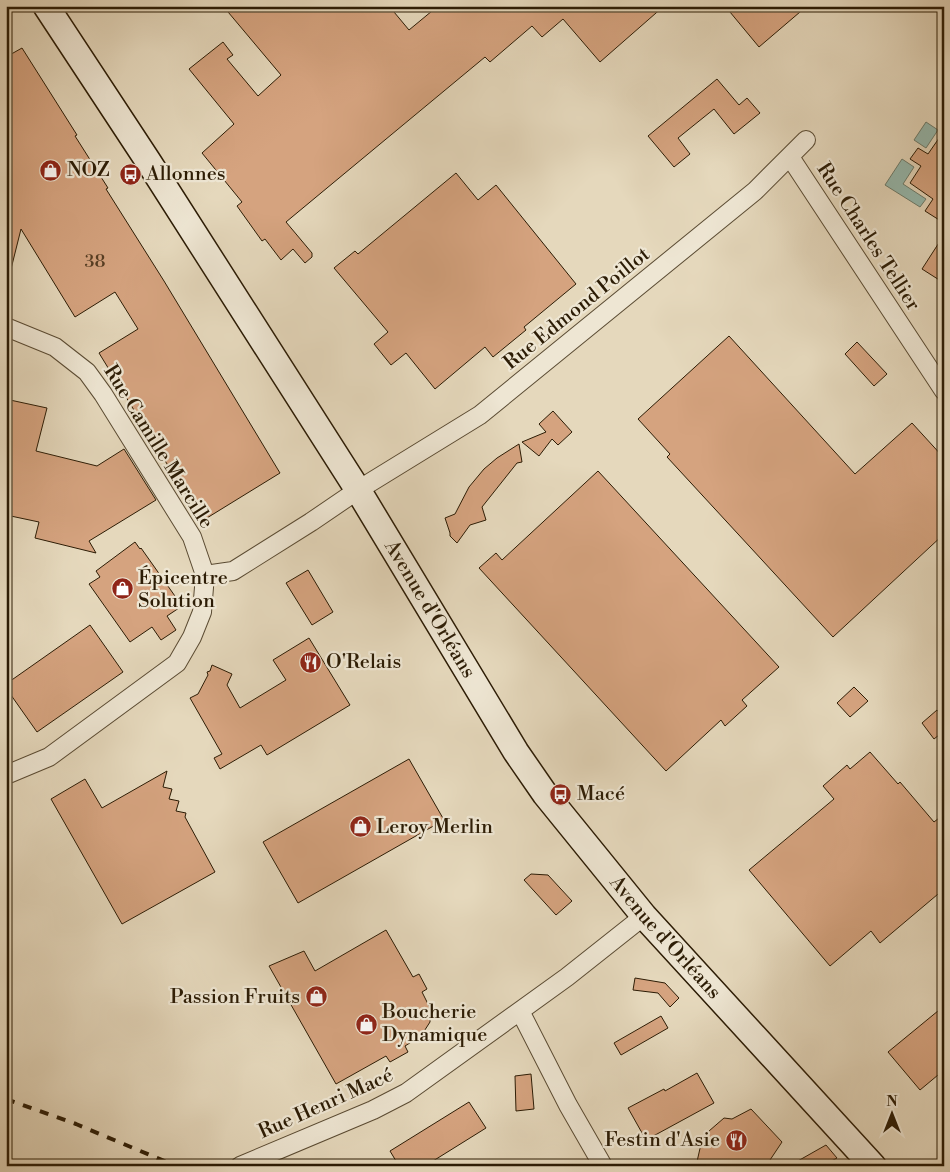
<svg xmlns="http://www.w3.org/2000/svg" width="950" height="1172" viewBox="0 0 950 1172" font-family="'Libre Bodoni',serif">
<rect width="100%" height="100%" fill="#e5d8bc"/>
<filter id="stains"><feTurbulence type="fractalNoise" baseFrequency=".004" numOctaves="4"/><feColorMatrix values="0 0 0 0 .2 0 0 0 0 .09 0 0 0 0 .02 0 0 0 .5 -.17"/></filter>
<radialGradient id="worn" r=".72"><stop offset=".6" stop-color="#630" stop-opacity="0"/><stop offset="1" stop-color="#630" stop-opacity=".3"/></radialGradient>
<path fill="#96baaf" stroke="#6c7b6b" d="M926,122L938,130L926,148L914,140Z
M902,159L914,167L903,184L926,199L920,207L885,185Z"/>
<path fill="#d5a37f" stroke="#2c1c05" d="M223,6H389L409,30L438,6H664L600,62L563,19L542,37L532,26L490,62L485,57L286,222L312,253V257L305,263L293,249L281,260L265,239L262,241L237,206L242,202L202,153L234,124L189,69L223,42L233,55L227,59L258,96L281,75Z
M725,6H807L759,47Z
M22,48L77,135L75,136L108,188L106,189L164,281L280,473L202,521L99,353L138,329L115,292L75,317L21,229L11,269L6,268V57Z
M717,79L739,105L747,98L760,113L734,134L714,109L678,138L690,154L674,167L648,136Z
M944,131V223L925,211L933,199L910,183L921,166L910,159L918,148L928,154Z
M456,173L478,200L496,185L576,284L524,327L526,330L493,357L485,347L435,389L406,353L391,365L374,344L388,332L334,268L355,251L358,254Z
M944,235V283L922,269Z
M729,336L855,474L912,423L944,458V466L938,471L944,477V534L833,637L667,457L670,454L638,419Z
M857,342L887,374L874,386L845,354Z
M10,400L47,408L36,451L97,466L124,449L156,500L89,541L96,553L35,538L39,522L6,515V414Z
M553,411L572,432L558,445L552,439L539,456L522,442L546,432L539,424Z
M519,444L522,462L517,463L482,507L486,520L470,525L457,543L450,536V533L445,518L455,514L469,487L484,469L497,458Z
M598,471L779,667L742,700L747,706L725,726L721,720L666,771L479,568L496,553L502,560Z
M135,542L140,549L141,548L182,606L167,616L176,630L161,640L152,627L130,642L89,584L100,577L96,571Z
M308,570L333,612L312,625L286,583Z
M90,625L123,672L37,732L6,688V684Z
M309,638L350,705L267,755L261,745L220,769L214,758L222,754L190,698L198,694L208,675L207,672L210,671L212,665L232,674L227,685L240,708L286,680L273,660Z
M854,687L868,701L850,717L837,703Z
M937,710L944,718V731L934,739L922,723Z
M870,752L898,784L900,782L934,822L944,814V889L880,943L871,931L830,966L749,870L834,799L823,786L847,765L850,769Z
M409,759L444,820L298,903L263,842Z
M167,771L163,787L172,789L169,799L179,801L176,811L186,813L185,817L215,872L122,924L51,799L85,779L102,808Z
M531,874L548,875L572,901L556,915L524,880Z
M386,930L413,977L419,974L427,989L422,992L430,1008V1022L421,1036L405,1046L408,1052L390,1062L386,1056L336,1084L269,966L304,951L315,971Z
M635,978L665,983L679,998L670,1007L658,993L633,990Z
M944,1006V1070L920,1090L888,1052Z
M661,1016L668,1028L621,1055L614,1043Z
M697,1073L714,1103L646,1140L628,1108L664,1089L665,1091Z
M531,1074L534,1109L516,1111L515,1076Z
M469,1102L486,1128L425,1166H399L390,1151Z
M751,1109L782,1142L766,1166H696L701,1144L709,1131L724,1118L732,1119Z
M826,1145L837,1158L822,1166H789Z"/>
<g fill="none" stroke-linecap="round" stroke-linejoin="round">
<defs>
<path id="street" d="M790,157L944,391
M6,327L55,347L87,372L103,394L192,537L205,575L202,612L192,637L177,663L49,757L6,775
M205,575L233,571L311,522L358,490L480,415L755,191L806,140
M520,1011L568,1105L603,1166
M240,1166L373,1110L406,1093L567,977L644,916"/>
<g id="secondary">
<path id="s1" d="M46,6L148,161L358,490L516,752L545,794L644,916L873,1166"/>
</g>
</defs>
<use href="#street" stroke="#5a4b33" stroke-width="20"/>
<use href="#secondary" stroke="#2c1c05" stroke-width="28"/>
<use href="#street" stroke="#eee6d3" stroke-width="18"/>
<use href="#secondary" stroke="#eee6d3" stroke-width="25"/>
<path stroke="#2c1c05" stroke-width="4" stroke-dasharray="9 9" stroke-linecap="butt" d="M6,1099L76,1124L176,1166"/>
</g>
<defs>
<symbol id="shop-disc" viewBox="-11 -11 22 22"><circle r="9.5" fill="#8f2418" stroke="#eee6d3"/><path d="M-5-2.5h2.3a2.7 3.5 0 0 1 5.4 0H5L5.5 6h-11ZM-1.5-2.5h3a1.5 2.3 0 0 0-3 0Z" fill="#fff"/></symbol>
<symbol id="bus-disc" viewBox="-11 -11 22 22"><circle r="9.5" fill="#8f2418" stroke="#eee6d3"/><path d="M-5-6H5V4H4V6H2V4H-2V6H-4V4H-5ZM-3.5-4V0h7V-4ZM-3.5 1.2v1.5H-2V1.2ZM2 1.2v1.5H3.5V1.2Z" fill="#fff"/></symbol>
<symbol id="restaurant-disc" viewBox="-11 -11 22 22"><circle r="9.5" fill="#8f2418" stroke="#eee6d3"/><path d="M-5-6h1v4h1v-4h1v4h1v-4h1v5L-1.5 .5V6h-2V.5L-5-1ZM5-6V6H3V1.5H1.5Q1.5-4 5-6Z" fill="#fff"/></symbol>
</defs>
<g fill-rule="evenodd">
<use href="#shop-disc" x="38" y="158" width="25" height="25"/>
<use href="#bus-disc" x="118" y="162" width="25" height="25"/>
<use href="#shop-disc" x="110" y="576" width="25" height="25"/>
<use href="#restaurant-disc" x="298" y="650" width="25" height="25"/>
<use href="#bus-disc" x="548" y="782" width="25" height="25"/>
<use href="#shop-disc" x="348" y="814" width="25" height="25"/>
<use href="#shop-disc" x="304" y="984" width="25" height="25"/>
<use href="#shop-disc" x="354" y="1012" width="25" height="25"/>
<use href="#restaurant-disc" x="724" y="1128" width="25" height="25"/>
</g>
<g text-anchor="middle" dominant-baseline="central" stroke-width="4.5" stroke-linejoin="round" paint-order="stroke">
<g font-size="18" fill="#563e24">
<text x="95" y="261">38</text>
</g>
<g font-size="20" fill="#2c1c05" stroke="#eee6d3" text-anchor="start">
<text x="67" y="170">NOZ</text>
<text x="146" y="174">Allonnes</text>
<text x="138" y="578">Épicentre<tspan x="138" dy="23">Solution</tspan></text>
<text x="326" y="662">O'Relais</text>
<text x="577" y="794">Macé</text>
<text x="376" y="827">Leroy Merlin</text>
<text x="300" y="997" text-anchor="end">Passion Fruits</text>
<text x="382" y="1012">Boucherie<tspan x="382" dy="23">Dynamique</tspan></text>
<text x="720" y="1140" text-anchor="end">Festin d'Asie</text>
</g>
<g font-size="20" fill="#2c1c05" stroke="#eee6d3">
<text transform="translate(868 237) rotate(57)">Rue Charles Tellier</text>
<text transform="translate(577 309) rotate(-39)">Rue Edmond Poillot</text>
<text transform="translate(158 447) rotate(58)">Rue Camille Marcille</text>
<text stroke="none"><textPath href="#s1" startOffset="715">Avenue d'Orléans</textPath></text>
<text stroke="none"><textPath href="#s1" startOffset="1120">Avenue d'Orléans</textPath></text>
<text transform="translate(326 1104) rotate(-24)">Rue Henri Macé</text>
</g>
</g>
<rect width="950" height="1172" fill="none" stroke="#e5d8bc" stroke-width="25"/>
<rect x="8" y="8" width="935" height="1157" fill="none" stroke="#2c1c05" stroke-width="2.5"/>
<rect x="12" y="12" width="925" height="1147" fill="none" stroke="#2c1c05"/>
<g transform="translate(892 1114)" stroke="#eee6d3" stroke-width="4" paint-order="stroke">
<path d="M0-4L9 19L0 12L-9 19Z" fill="#2c1c05"/>
<text y="-8" font-size="14" font-weight="bold" text-anchor="middle" fill="#2c1c05">N</text>
</g>
<rect width="100%" height="100%" filter="url(#stains)"/>
<rect width="100%" height="100%" fill="url(#worn)"/>
</svg>
